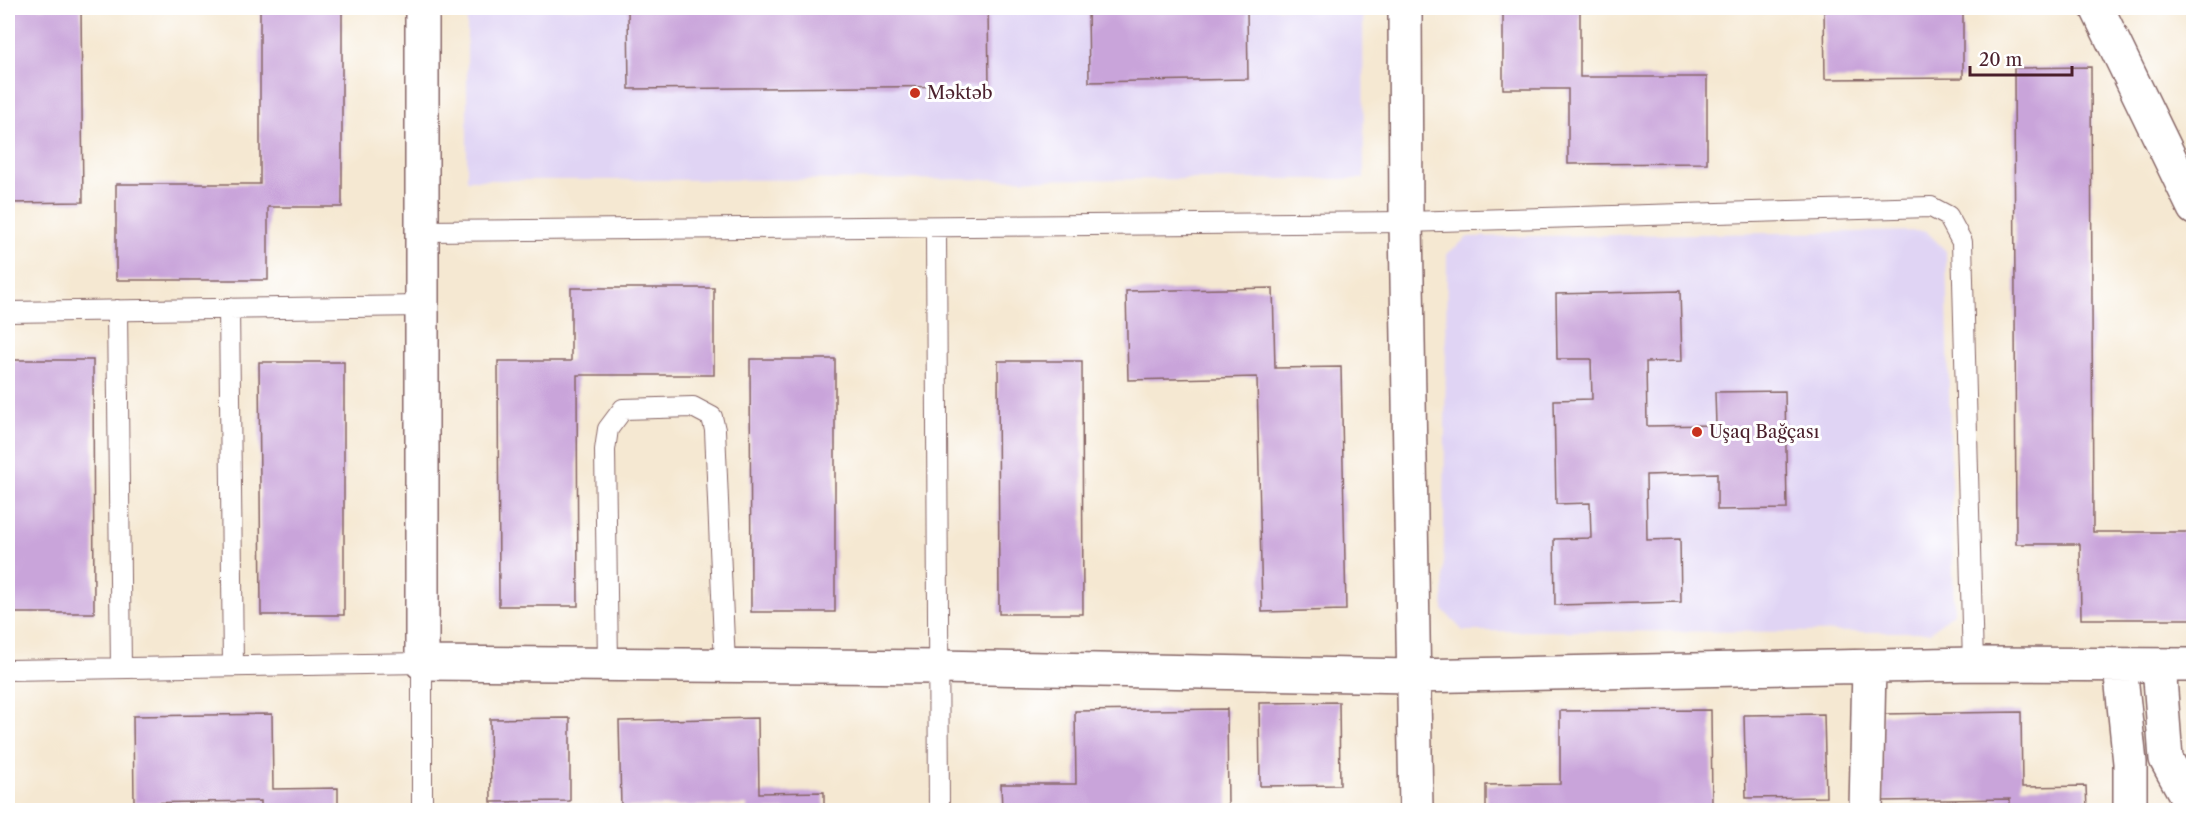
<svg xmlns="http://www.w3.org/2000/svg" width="2201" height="818" viewBox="0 0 2201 818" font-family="'Libre Caslon Text',serif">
<rect width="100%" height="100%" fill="#fff"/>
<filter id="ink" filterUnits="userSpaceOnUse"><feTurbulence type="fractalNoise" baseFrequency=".0167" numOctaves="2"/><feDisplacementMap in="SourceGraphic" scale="12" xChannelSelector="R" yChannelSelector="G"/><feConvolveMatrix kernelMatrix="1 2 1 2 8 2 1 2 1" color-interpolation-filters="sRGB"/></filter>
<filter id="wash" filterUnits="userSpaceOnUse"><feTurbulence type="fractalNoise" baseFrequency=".008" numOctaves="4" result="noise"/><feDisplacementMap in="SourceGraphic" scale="24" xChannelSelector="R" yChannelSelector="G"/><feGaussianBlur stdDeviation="1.35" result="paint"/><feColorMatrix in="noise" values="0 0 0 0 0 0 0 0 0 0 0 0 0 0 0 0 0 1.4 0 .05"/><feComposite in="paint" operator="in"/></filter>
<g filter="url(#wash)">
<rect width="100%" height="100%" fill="#f5e8d2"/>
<path fill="#e0d4f4" d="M467,8H1363L1364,179L467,180Z
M1926,231L1946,251L1954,612L1930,632L1463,631L1443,610L1447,254L1468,237Z"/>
<g id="blocks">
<path fill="#c9a4da" d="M8,8H81L83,202L8,203Z
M260,8H342V207H268V280H116V184H260Z
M628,8H988L989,86L629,89Z
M1088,8H1247L1248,79L1089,82Z
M1503,8H1580V77H1707V163L1568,164V89H1503Z
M1824,8H1963V78L1825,79Z
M2091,67L2093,532H2194V619H2081L2080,544H2016L2014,68Z
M571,288H714V375H577L578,606H499L498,361H571Z
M1273,288L1275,368L1341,367L1346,610L1262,612L1257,377L1128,380L1126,291Z
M1680,291L1682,361L1646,362L1647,426L1716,425L1715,392L1785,391L1787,509L1717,510V473L1646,475L1647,540L1680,539L1681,602L1555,605L1554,539L1591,538L1590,503L1556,504L1554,400L1592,399L1591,359H1557L1556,294Z
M750,359H835V612H751Z
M9,360H93L94,613H9Z
M998,361H1082L1083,614H999Z
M259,362H344V615H261Z
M1339,702L1340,785L1260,786L1259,703Z
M1227,709L1228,806L1002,810L1001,784H1076L1075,711Z
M1711,710L1712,806L1486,810V785L1560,784V711Z
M2021,712L2022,787L2086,786L2087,810H2010V799L1883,801L1882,714Z
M272,714L273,789L338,788V810H261V801L134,803L133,716Z
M1824,714L1826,797L1746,798L1744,715Z
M570,718V801L491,802L490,719Z
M758,718L759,793L824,792V810H747V805L621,807L619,721Z"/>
</g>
</g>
<g filter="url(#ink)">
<use href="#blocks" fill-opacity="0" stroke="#866565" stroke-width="1.5"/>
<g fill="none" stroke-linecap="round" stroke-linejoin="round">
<defs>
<path id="lane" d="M936,228L939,810
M422,231L1406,222L1931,207L1948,216L1962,242L1973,664
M229,308L233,666
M117,310L121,668
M8,312L422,306
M608,664L605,450L608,429L623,409L693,407L712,417L715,430L725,665
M8,670L422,663V810"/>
<path id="street" d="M422,8V663L939,667L1412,676L1973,664L2194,665
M1405,8L1406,222L1416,810
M2097,8L2194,208
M2159,665L2166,759L2194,810
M2120,666L2130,763V810
M1866,810L1869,666"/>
</defs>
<use href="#lane" stroke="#866565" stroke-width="22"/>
<use href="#street" stroke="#866565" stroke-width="36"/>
<use href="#lane" stroke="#fff" stroke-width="20"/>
<use href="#street" stroke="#fff" stroke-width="33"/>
</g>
</g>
<g fill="#c8321e" stroke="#fff" stroke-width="2">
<circle cx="915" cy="93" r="6"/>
<circle cx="1697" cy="432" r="6"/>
</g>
<g text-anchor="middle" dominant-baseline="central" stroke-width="6" stroke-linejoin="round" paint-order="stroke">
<g font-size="18" fill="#4a1f2b" stroke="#fff" text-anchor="start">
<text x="927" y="93">Məktəb</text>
<text x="1709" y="432">Uşaq Bağçası</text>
</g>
</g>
<rect width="2201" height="818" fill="none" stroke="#fff" stroke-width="30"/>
<path d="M1970 66v9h102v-9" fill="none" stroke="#4a1f2b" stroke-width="3"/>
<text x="1979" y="66" font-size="18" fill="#4a1f2b" stroke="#ffffff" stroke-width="4.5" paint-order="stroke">20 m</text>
</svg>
